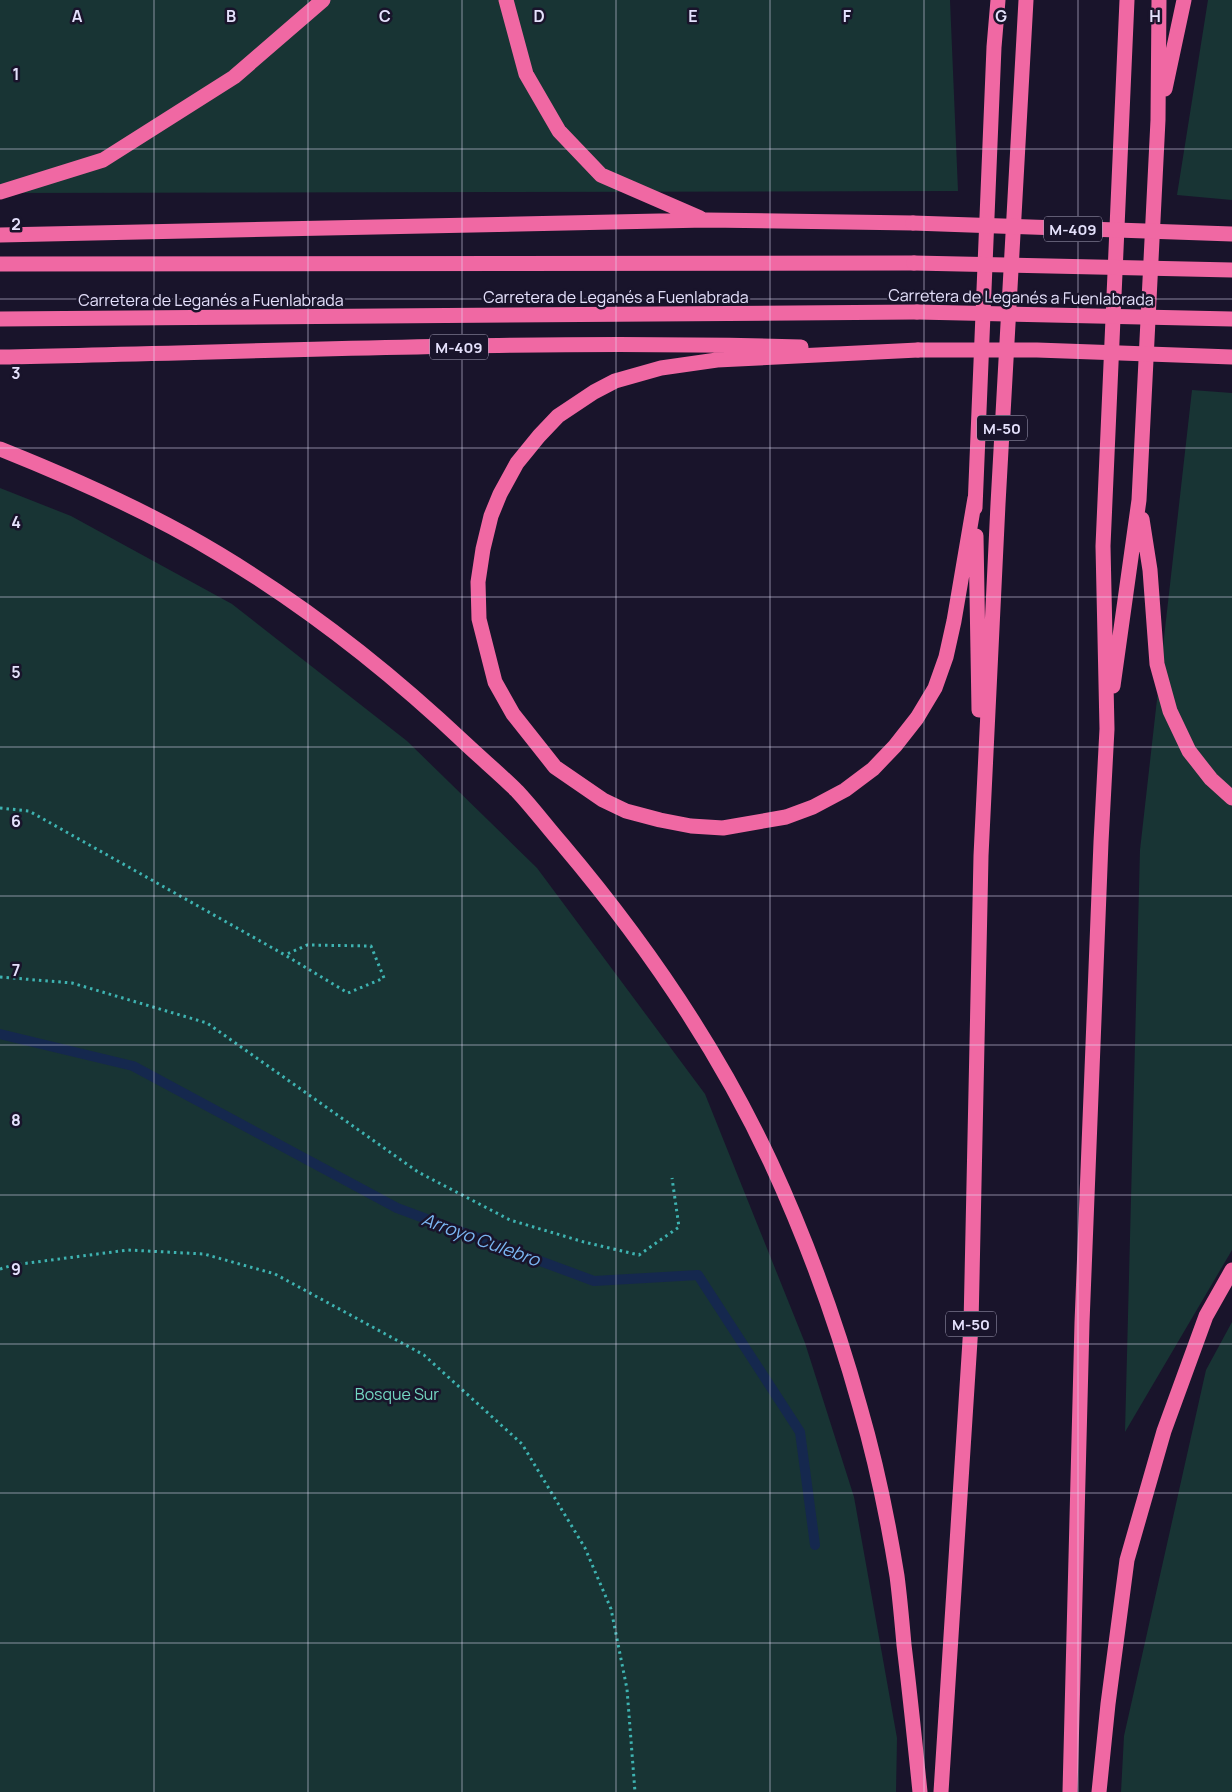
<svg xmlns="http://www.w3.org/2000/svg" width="1232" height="1792" viewBox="0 0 1232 1792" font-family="Manrope,sans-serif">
<rect width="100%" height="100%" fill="#19142b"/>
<path fill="#183434" d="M0,0H950L958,191L0,193Z
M1208,0H1232V200L1177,195Z
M1192,390L1232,393V1250L1125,1432L1140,850Z
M0,488L71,516L232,604L407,741L537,868L705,1094L805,1343L854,1497L897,1738L896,1792H0Z
M1232,1322V1792H1121L1124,1736L1206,1370Z"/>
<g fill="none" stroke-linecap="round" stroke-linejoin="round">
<path stroke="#15284e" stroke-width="10" d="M0,1034L133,1066L397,1208L594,1281L698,1275L800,1432L815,1545"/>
<path stroke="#3eb3b1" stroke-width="3" stroke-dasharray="2.5 4" stroke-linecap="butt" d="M0,808L29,811L285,955L348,993L384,978L371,946L307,945L285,955
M0,977L72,983L207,1023L418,1172L510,1220L584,1242L639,1255L679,1227L672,1178
M0,1269L13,1265L128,1250L204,1254L275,1274L424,1355L522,1444L585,1548L611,1609L627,1689L635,1792"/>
<path stroke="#f068a3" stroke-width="15" d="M506,0L526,74L559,131L601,175L700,218
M1165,89L1184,0
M0,192L103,160L234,77L323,0
M0,235L706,220L913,223
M0,264L914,263
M0,319L917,312
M918,350L717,360L661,368L615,381L594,392L558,416L539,436L517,463L500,494L491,516L483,549L478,582L479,619L495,682L513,714L555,767L603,800L626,811L660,820L691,826L723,828L786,817L813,807L845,790L873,769L895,746L917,718L935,688L946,657L954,621L975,498
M0,357C267,352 534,339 801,347
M0,449C75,479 150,512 219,554C307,607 392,674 466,744C483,760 501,775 517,791C533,808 547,827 562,844C644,941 717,1047 771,1163C807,1241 837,1324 860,1407C876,1462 888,1520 897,1576C900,1599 902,1622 904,1645C910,1694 915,1743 920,1792
M975,508L994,47L998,0
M1142,519L1150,570L1157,664L1170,711L1189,751L1211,779L1232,798
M976,536L979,710
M1113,686L1139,500L1158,120L1159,0
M941,1792L971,1325L981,856L998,504L1026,0
M1070,1792L1082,1323L1101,842L1107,729L1103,546L1127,0
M1099,1792L1108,1704L1127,1560L1164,1431L1206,1316L1232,1270"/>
<path stroke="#f068a3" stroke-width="15" d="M913,223L1232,234
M914,263L1232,270
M917,312L1232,319
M918,350H1037L1232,357"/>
</g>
<path fill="none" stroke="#e5e1fc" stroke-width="1" stroke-opacity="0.55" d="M154,0V1792M308,0V1792M462,0V1792M616,0V1792M770,0V1792M924,0V1792M1078,0V1792M0,149H1232M0,299H1232M0,448H1232M0,597H1232M0,747H1232M0,896H1232M0,1045H1232M0,1195H1232M0,1344H1232M0,1493H1232M0,1643H1232"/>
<g text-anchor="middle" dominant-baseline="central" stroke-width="5" stroke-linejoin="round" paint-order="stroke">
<g fill="#19142b" stroke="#a8a4bd" stroke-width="1">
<rect x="1044" y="216.5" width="58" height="25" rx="4"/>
<rect x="430" y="334.5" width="58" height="25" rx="4"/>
<rect x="977" y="415.5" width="50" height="25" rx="4"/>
<rect x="946" y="1311.5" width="50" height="25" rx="4"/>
</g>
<g font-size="15" font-weight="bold" fill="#e5e1fc">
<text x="1073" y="229">M-409</text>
<text x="459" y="347">M-409</text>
<text x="1002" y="428">M-50</text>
<text x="971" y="1324">M-50</text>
</g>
<g font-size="16" fill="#e5e1fc" stroke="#19142b">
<text x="616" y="297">Carretera de Leganés a Fuenlabrada</text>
<text transform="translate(1021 297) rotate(1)">Carretera de Leganés a Fuenlabrada</text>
<text x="211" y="300">Carretera de Leganés a Fuenlabrada</text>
</g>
<g font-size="16" fill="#73d6c2" stroke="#19142b">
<text x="397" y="1394">Bosque Sur</text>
</g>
<g font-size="18" font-style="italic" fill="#7ab5f1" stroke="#19142b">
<text transform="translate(481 1239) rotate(20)">Arroyo Culebro</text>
</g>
</g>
<g font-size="16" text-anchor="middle" font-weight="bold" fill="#e5e1fc" stroke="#19142b" stroke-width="5" stroke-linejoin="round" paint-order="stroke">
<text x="77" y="22">A</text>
<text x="231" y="22">B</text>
<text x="385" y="22">C</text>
<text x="539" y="22">D</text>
<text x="693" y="22">E</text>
<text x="847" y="22">F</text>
<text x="1001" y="22">G</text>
<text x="1155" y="22">H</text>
<text x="16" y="80">1</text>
<text x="16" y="230">2</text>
<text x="16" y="379">3</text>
<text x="16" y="528">4</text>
<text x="16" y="678">5</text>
<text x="16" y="827">6</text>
<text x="16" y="976">7</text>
<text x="16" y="1126">8</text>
<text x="16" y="1275">9</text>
</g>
</svg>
